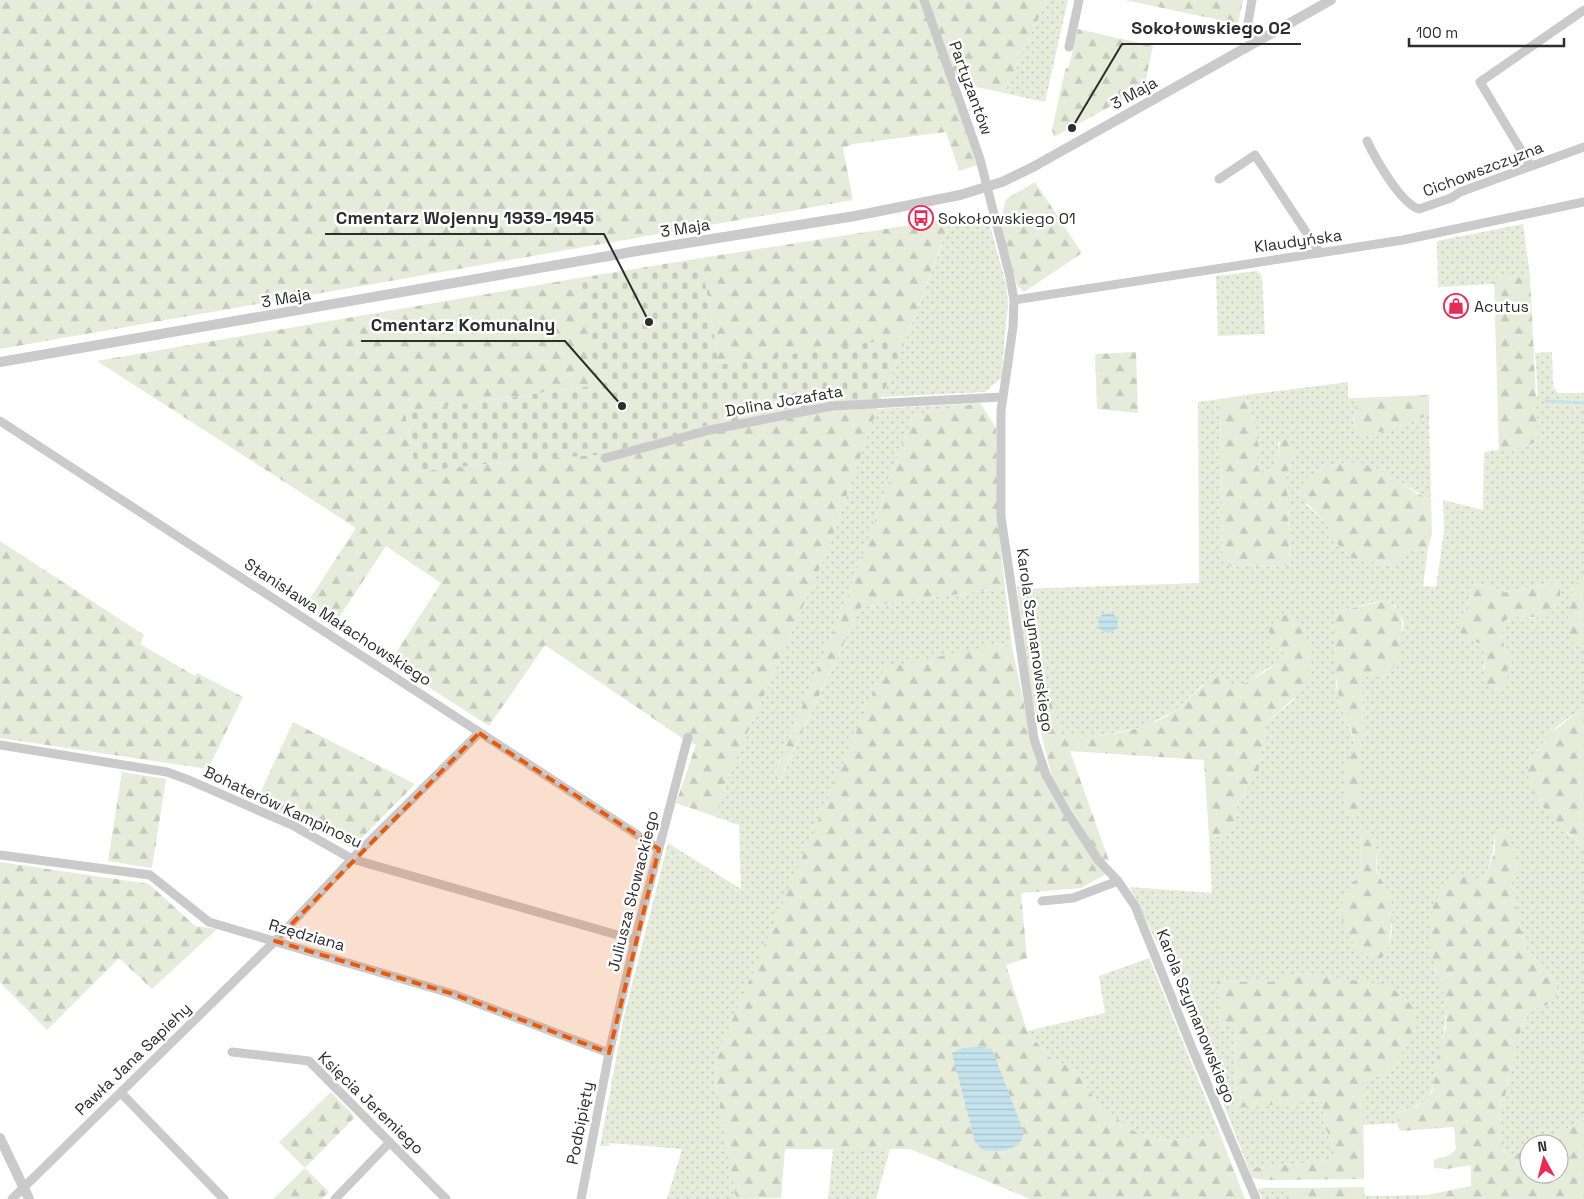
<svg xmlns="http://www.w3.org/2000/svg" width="1584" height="1199" viewBox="0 0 1584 1199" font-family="'Space Grotesk',sans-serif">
<defs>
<pattern id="grass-dots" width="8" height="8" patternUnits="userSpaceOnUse" patternTransform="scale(1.25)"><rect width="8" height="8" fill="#e6ebda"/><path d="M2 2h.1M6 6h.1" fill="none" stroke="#c6cabb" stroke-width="1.8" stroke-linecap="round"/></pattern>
<pattern id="forest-firs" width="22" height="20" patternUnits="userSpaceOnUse" patternTransform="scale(1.25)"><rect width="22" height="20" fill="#e6ebda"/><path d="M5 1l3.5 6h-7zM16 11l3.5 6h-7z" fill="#c6cabb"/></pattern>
<pattern id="cemetery-stones" width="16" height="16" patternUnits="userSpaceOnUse" patternTransform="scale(1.25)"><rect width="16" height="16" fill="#e6ebda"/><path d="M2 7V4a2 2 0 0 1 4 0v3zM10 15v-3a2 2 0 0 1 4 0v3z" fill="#c6cabb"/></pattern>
<pattern id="water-rules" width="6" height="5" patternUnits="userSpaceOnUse" patternTransform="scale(1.25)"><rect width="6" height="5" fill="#c5e3ec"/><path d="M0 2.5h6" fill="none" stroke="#aac3cb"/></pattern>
</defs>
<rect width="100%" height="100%" fill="#fff"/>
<path fill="url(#grass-dots)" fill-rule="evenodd" d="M1047,0H1068L1045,102L1004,93Z
M959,214L988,218L1006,284L1008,303L1001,378L985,392L882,397L907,337L949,224L942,220Z
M1523,224L1530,276H1511L1494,278V284L1438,287L1437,241Z
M1257,271L1262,276L1265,334L1218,336L1216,276Z
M1552,352L1553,387L1558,393H1584V712C1559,716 1544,743 1529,760L1568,834L1584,845V1119L1539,1144H1529L1528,1151L1508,1156C1489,1130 1504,1105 1510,1078C1516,1050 1515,1036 1530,1010L1547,1005L1557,984L1525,947L1511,885L1518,867L1495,833C1493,880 1457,928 1435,968C1438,980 1444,992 1447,1005C1448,1012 1433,1091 1430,1095C1421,1106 1411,1109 1397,1113V1123L1363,1125V1082L1388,1071L1413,1006L1390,986L1298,973L1272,982L1218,981L1221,1024L1234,1023L1236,1107L1322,1100L1325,1126L1335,1151L1334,1158L1330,1160L1249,1169L1175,980L1130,887L1212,893L1209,837L1223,836L1233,830L1237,803L1258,773L1267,722L1294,700L1309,654L1271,643L1287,655L1282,663L1266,669L1245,685L1237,687L1230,685L1223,678L1201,686L1176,710L1144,727L1093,737H1063L1041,676L1028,681L1017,586L1022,589L1199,583L1198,402L1220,399L1223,566L1290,565L1287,477L1293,455L1291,442H1278C1278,455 1279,472 1263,473L1258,469L1257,459L1259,447L1246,395L1348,382V398H1359L1353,421L1359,434L1389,431L1429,415L1431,499C1388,480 1366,447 1317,472L1306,505L1325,522L1341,549L1351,558L1388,565L1396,562L1407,550L1428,548L1423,586L1436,587L1444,532L1443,500L1483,510L1484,452L1520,447L1538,393L1535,353ZM1560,579L1535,618L1515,616L1503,622L1502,640L1508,657L1483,670L1485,654L1482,644L1468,639L1463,614L1471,596L1472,584L1495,588L1501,593L1549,584ZM1375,602L1384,601L1396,606L1404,623L1402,634L1362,676L1363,735L1359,750V807L1347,810L1344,788L1354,745L1353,737L1342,710L1336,686V618L1340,611ZM1360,830C1365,837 1374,845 1377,853C1379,858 1375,865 1378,872C1390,903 1401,926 1382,958L1344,921C1341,900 1345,889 1361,874Z
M980,403L913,415L845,603L773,777L779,782L861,607L1005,588L1012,647L1001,644L718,1053L715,1078L736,1199H667L682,1149L610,1143L609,1146H600L624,1016L668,843L741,889L739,825L716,817L727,779L826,554L877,409Z
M1149,958L1220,1134L1168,1141L1137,1133L1099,1106L1075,1069L1050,1058L1027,1031L1105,1013L1099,976Z
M833,1149H890L876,1199H828Z
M1264,1188H1292L1291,1199H1263L1257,1189Z
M1427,1195L1426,1199H1365V1196Z"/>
<path fill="url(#forest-firs)" d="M0,0H920L980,164L959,171L946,132L853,144L843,148L853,200L0,349Z
M927,0H1047L1004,93L957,83Z
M1125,0H1243L1238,24Z
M1078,29L1153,46L1144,88L1054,137L1052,130L1065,70L1069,66Z
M1035,182L1082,253L1024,292L1017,285C1009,257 996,229 1006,199Z
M942,220L949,223L907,337L880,401L826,554L727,779L716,817L676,803L696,745L685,740L545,645L489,726L390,662L441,583L386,546L334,625L305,606L356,528L97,361L579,278L598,385L405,412L416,472L513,461L724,365H719L701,258Z
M1511,276H1530L1538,440L1529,445L1499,452L1494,278Z
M1136,352L1138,413L1097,409L1095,354Z
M1246,395L1259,447L1257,459L1258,469L1263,473C1283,472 1274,447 1284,435L1291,442L1293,455L1287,477L1290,565L1223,566L1220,399Z
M1429,395V415L1389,431L1359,434C1350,422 1355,411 1359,398Z
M980,403L996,428L998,522L1005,588L861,607L779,781L773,777L845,603L913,415Z
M1360,462L1386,473L1416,493L1431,499L1432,533L1428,548L1407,550L1396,562L1388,565L1351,558L1341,549L1325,522L1300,496L1304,480C1324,467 1335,463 1360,462Z
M0,541L144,635L140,644L195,676L197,673L243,697L208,769L0,738Z
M1580,578H1584V643L1575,644L1570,641C1567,619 1566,597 1580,578Z
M1560,579V604L1548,617C1532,619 1517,613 1503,622L1502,640L1508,657L1507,685L1500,692L1485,684C1483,670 1486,657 1482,644L1468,639L1460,632L1459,623L1471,597V584L1495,588L1501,593L1549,584Z
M1384,601C1401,606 1403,618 1402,634C1401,652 1400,663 1386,675L1362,677L1363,735L1359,750V807L1356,814H1350C1340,802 1344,775 1348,761C1350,755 1354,750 1354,743C1354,730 1344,719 1341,707C1334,678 1334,648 1336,618L1340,611Z
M1290,613L1305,627L1309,654L1308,686L1267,722L1258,773L1237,803L1233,830L1223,836L1209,837L1204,760L1070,751L1109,861L1102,860L1052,777L1028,681L1041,675L1063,737C1099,738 1149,732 1177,709C1192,697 1201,683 1220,677C1225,679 1228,684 1233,686C1244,689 1268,667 1282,663L1287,655L1271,643L1269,630L1275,619Z
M1001,644L1012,647L1035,757C1051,801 1079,837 1106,874L1081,888L1021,893L1027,958L1006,965L1027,1031L1050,1058L1075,1069L1099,1106L1137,1133L1168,1141L1220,1134L1245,1199H1030L910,1149H785L781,1198L736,1199L715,1078L718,1053L884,668Z
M1584,712V845C1562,830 1521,792 1529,762C1530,757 1536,752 1540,747C1545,740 1548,734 1555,730C1565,723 1571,714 1584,712Z
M293,722L415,784L352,848L256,802Z
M122,772L166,779L152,868L108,861Z
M1505,827L1518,868L1511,885L1525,947L1557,984V997L1547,1005L1530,1010C1515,1036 1517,1050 1510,1078C1504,1104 1489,1131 1508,1156L1529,1150V1174H1559V1144H1539L1584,1119V1199H1426L1427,1195L1471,1186V1165L1447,1169L1434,1168V1160L1450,1155L1456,1149L1454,1127L1402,1131L1398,1128L1397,1113L1417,1107L1432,1093L1439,1049L1446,1027L1447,1006L1435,968L1429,943L1433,905L1444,888L1457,876L1484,879L1495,851V833Z
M1360,830L1373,835L1377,853L1376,869L1388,894L1393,914L1388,948L1382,958C1356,961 1338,927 1342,903C1344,891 1353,882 1361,874Z
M0,862L149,884L195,926L217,929L152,989L119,958L47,1030L0,982Z
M1297,973L1389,985L1413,1006L1416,1033L1388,1071L1363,1082L1364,1179L1264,1180L1252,1178L1249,1169L1329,1160L1334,1157L1335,1151L1325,1126L1322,1100L1236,1108L1234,1024H1221L1217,981L1272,982Z
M331,1092L355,1117L305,1168L329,1192L322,1199H273L305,1168L279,1142Z
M1364,1187L1365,1199H1291L1292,1188Z"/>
<path fill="url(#cemetery-stones)" d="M701,258L719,365L907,337L880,401H832L733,418L610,454L513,461L416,472L405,412L597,385L579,278Z"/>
<path fill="url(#water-rules)" d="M1098 623a10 10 0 1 1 20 0a10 10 0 1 1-20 0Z
M983,1047L992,1049L1024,1133L1019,1145L1002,1151H984L975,1142L952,1053L962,1048Z"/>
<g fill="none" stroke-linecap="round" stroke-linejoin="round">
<path stroke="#c5e3ec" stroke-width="3" d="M1546,401L1584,403"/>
<path stroke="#cacaca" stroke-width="9" d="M924,0L980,159L1010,277L1014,300L1013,327L1001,411V517L1034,739L1046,775L1067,812L1098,860L1118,881L1135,906L1192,1048L1256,1199
M1252,0L1248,23L1257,42
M1069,47L1079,0
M1367,141C1375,158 1401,204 1419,209L1451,198L1460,192L1584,147
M1530,165L1480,82L1584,10
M1219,179L1255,155L1320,253
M1014,300L1403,240L1584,202
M0,421L659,849
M605,458L710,430L832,406L1002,397
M0,745L167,772L189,780L294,826L352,859L635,940
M0,855L150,875L209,922L453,994L609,1053
M1042,901L1073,898L1118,881
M232,1052L309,1061L446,1199
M121,1093L224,1199
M12,1199L275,941L352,859L479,733
M335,1199L390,1142
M581,1199L609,1053L635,940L688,737"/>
<path stroke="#cacaca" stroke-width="10" d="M0,362L637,251L855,216L960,195L1002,182L1033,167L1331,0
M0,1138L29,1199"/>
</g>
<path fill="#e8590c" fill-opacity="0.2" stroke="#e8590c" stroke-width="4" stroke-dasharray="10 6" stroke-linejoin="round" d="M479,733L659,849L609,1053L453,994L275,941Z"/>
<defs>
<symbol id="bus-ring" viewBox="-11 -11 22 22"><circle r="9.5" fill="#fff" stroke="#ea2957" stroke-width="1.5"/><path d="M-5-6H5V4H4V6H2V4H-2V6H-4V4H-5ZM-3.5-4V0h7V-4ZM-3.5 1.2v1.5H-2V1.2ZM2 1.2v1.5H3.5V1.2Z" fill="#ea2957"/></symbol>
<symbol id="shop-ring" viewBox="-11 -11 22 22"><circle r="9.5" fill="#fff" stroke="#ea2957" stroke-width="1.5"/><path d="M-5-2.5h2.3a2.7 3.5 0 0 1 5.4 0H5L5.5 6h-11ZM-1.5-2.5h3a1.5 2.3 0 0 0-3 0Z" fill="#ea2957"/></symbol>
</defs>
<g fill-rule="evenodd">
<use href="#bus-ring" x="907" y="204" width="28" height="28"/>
<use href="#shop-ring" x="1442" y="292" width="28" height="28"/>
</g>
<g text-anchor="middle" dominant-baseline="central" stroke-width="5" stroke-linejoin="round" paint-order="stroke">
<g font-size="16" fill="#2d2d2d" stroke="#fff">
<text transform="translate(971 88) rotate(70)">Partyzantów</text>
<text transform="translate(1134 93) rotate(-29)">3 Maja</text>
<text transform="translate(1483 169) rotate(-21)">Cichowszczyzna</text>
<text transform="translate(685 228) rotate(-9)">3 Maja</text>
<text transform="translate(1298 241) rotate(-8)">Klaudyńska</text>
<text transform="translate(286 298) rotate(-10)">3 Maja</text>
<text transform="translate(784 401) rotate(-10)">Dolina Jozafata</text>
<text transform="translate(338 622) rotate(33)">Stanisława Małachowskiego</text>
<text transform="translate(1035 640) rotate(82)">Karola Szymanowskiego</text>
<text transform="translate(283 807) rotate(25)">Bohaterów Kampinosu</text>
<text transform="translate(633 891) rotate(-76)">Juliusza Słowackiego</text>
<text transform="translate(307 935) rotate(16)">Rzędziana</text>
<text transform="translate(1196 1016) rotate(68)">Karola Szymanowskiego</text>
<text transform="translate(133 1059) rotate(-44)">Pawła Jana Sapiehy</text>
<text transform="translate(371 1103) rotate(44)">Księcia Jeremiego</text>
<text transform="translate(580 1123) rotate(-79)">Podbipięty</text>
</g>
<g font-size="16" fill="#2d2d2d" stroke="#fff" text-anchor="start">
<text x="938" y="218">Sokołowskiego 01</text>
<text x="1474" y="306">Acutus</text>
</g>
</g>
<path fill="none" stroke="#2d2d2d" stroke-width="2" d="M1072 128L1122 44H1301M649 322L604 234H325M622 406L565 341H361"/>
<g fill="#2d2d2d" stroke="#fff" stroke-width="2">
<circle cx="1072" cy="128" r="5"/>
<circle cx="649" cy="322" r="5"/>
<circle cx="622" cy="406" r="5"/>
</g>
<g font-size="18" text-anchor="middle" font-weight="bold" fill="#2d2d2d" stroke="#fff" stroke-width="5" stroke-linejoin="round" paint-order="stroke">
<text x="1211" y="34">Sokołowskiego 02</text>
<text x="465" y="224">Cmentarz Wojenny 1939-1945</text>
<text x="463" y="331">Cmentarz Komunalny</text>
</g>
<g transform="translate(1544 1159) rotate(353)"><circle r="24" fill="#ffffff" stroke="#ababab"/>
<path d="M0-4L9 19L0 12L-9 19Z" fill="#ea2957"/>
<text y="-8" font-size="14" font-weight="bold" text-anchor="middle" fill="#2d2d2d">N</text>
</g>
<path d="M1409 38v8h155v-8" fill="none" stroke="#2d2d2d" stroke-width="2.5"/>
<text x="1416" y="38" font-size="15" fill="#2d2d2d" stroke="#ffffff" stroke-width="4" paint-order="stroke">100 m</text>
</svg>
